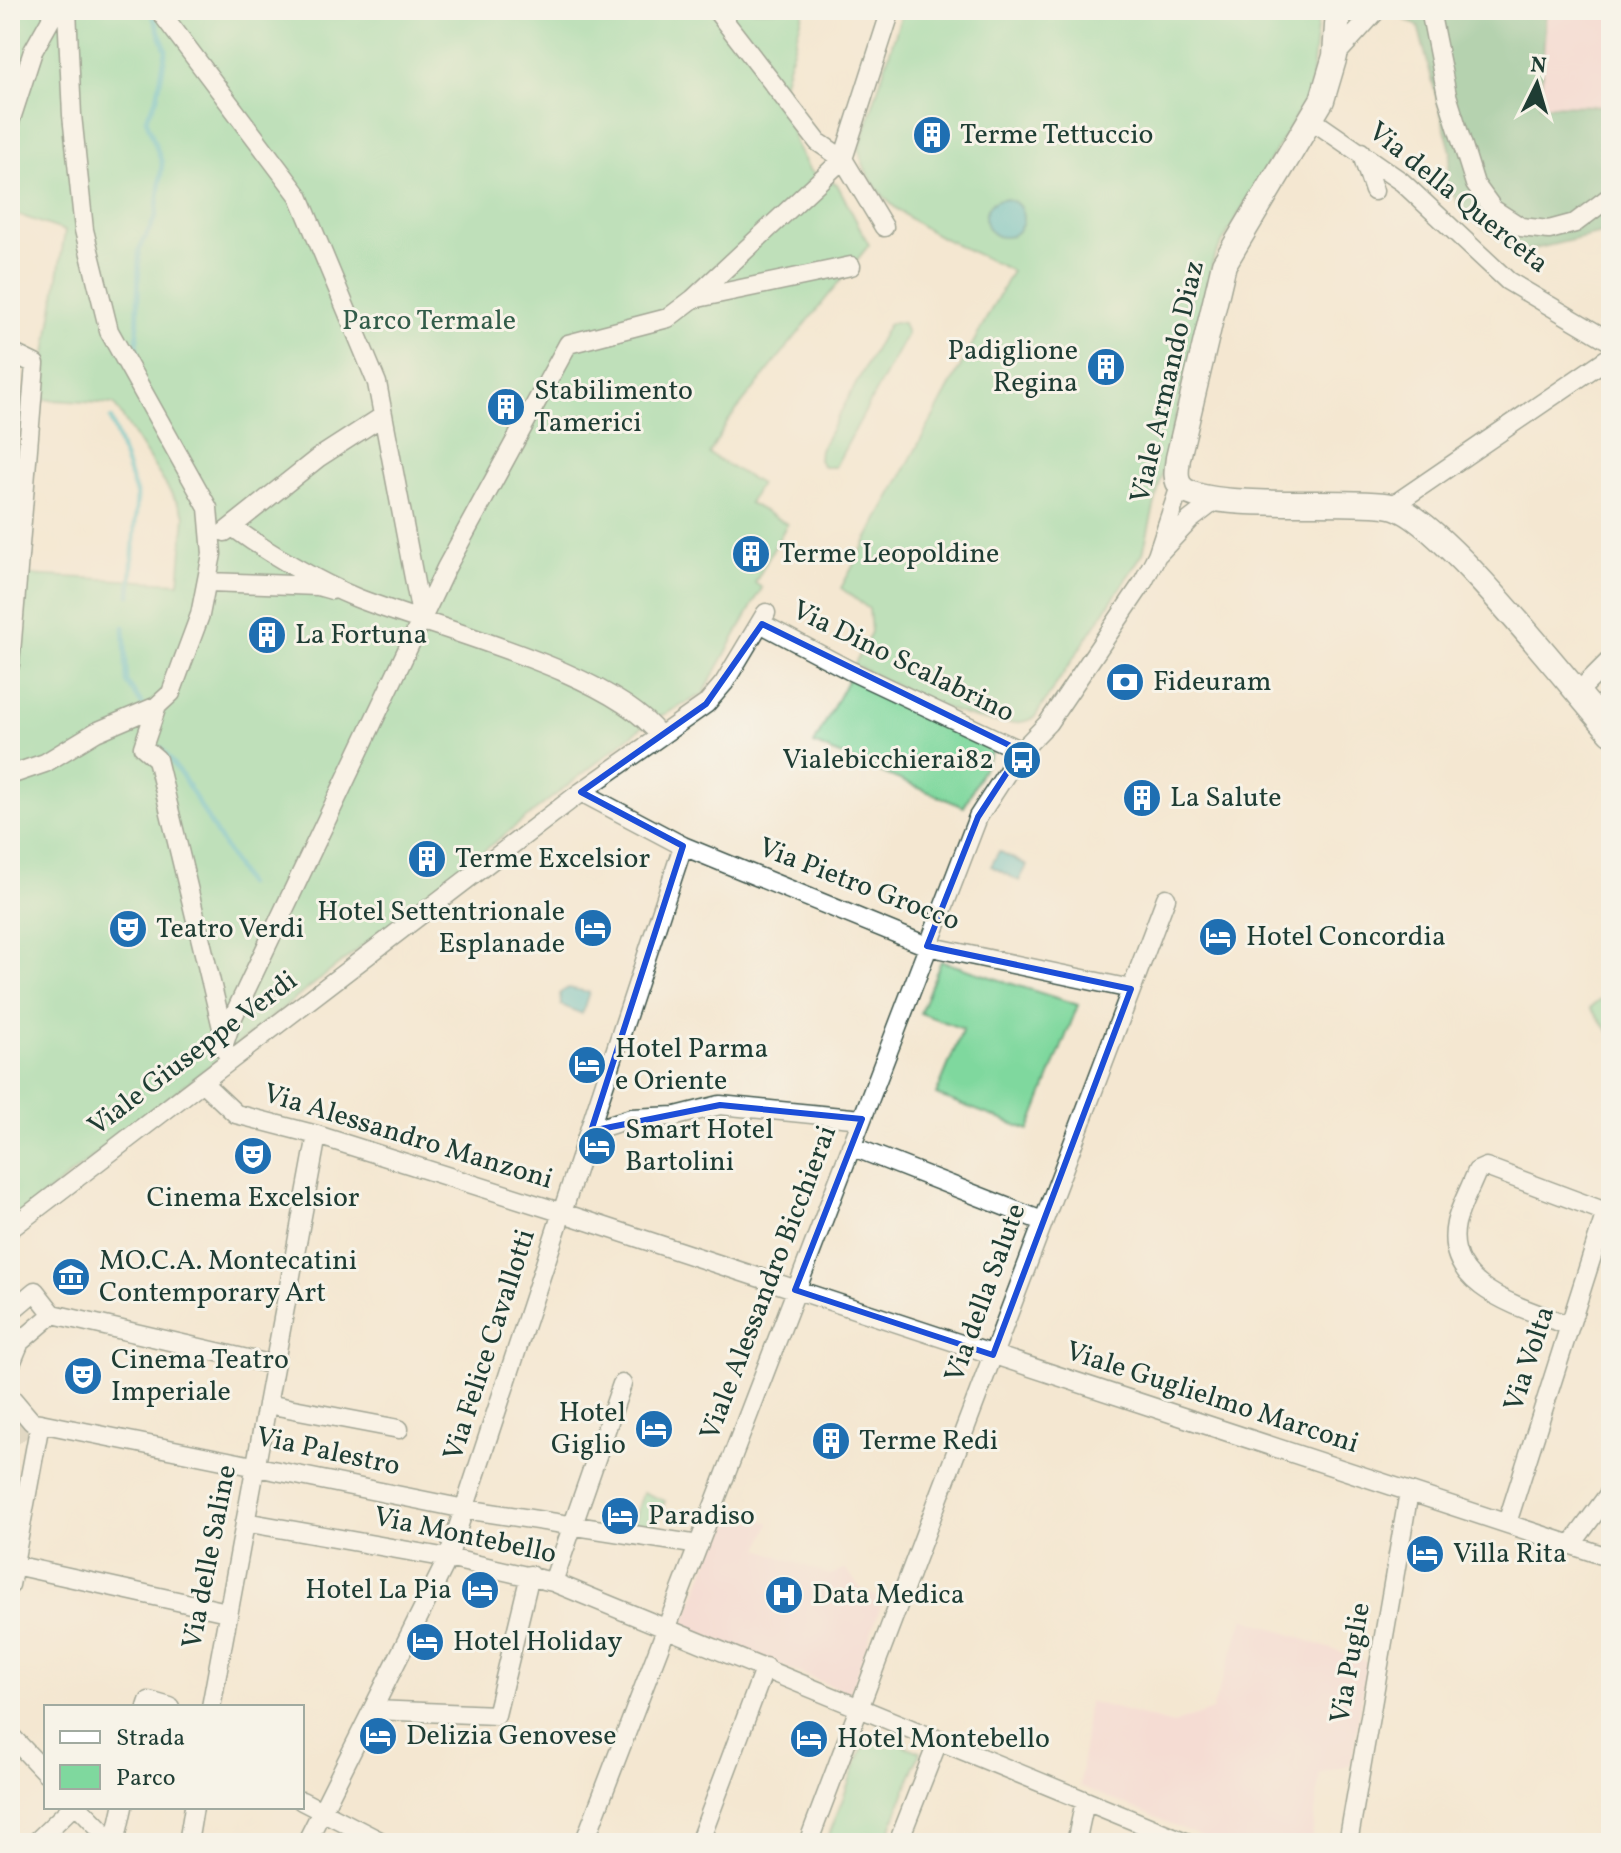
<svg xmlns="http://www.w3.org/2000/svg" width="1621" height="1853" viewBox="0 0 1621 1853" font-family="Vollkorn,serif">
<rect width="100%" height="100%" fill="#f7f3e8"/>
<filter id="ink" filterUnits="userSpaceOnUse"><feTurbulence type="fractalNoise" baseFrequency=".0125" numOctaves="2"/><feDisplacementMap in="SourceGraphic" scale="16" xChannelSelector="R" yChannelSelector="G"/><feConvolveMatrix kernelMatrix="1 2 1 2 8 2 1 2 1" color-interpolation-filters="sRGB"/></filter>
<filter id="wash" filterUnits="userSpaceOnUse"><feTurbulence type="fractalNoise" baseFrequency=".006" numOctaves="4" result="noise"/><feDisplacementMap in="SourceGraphic" scale="32" xChannelSelector="R" yChannelSelector="G"/><feGaussianBlur stdDeviation="1.8" result="paint"/><feColorMatrix in="noise" values="0 0 0 0 0 0 0 0 0 0 0 0 0 0 0 0 0 1.4 0 .05"/><feComposite in="paint" operator="in"/></filter>
<g filter="url(#wash)">
<rect width="100%" height="100%" fill="#f4e7d1"/>
<path fill="#f6cfd6" d="M1546,10H1611V106H1540Z
M729,1508L770,1523L760,1549L830,1575L845,1568L861,1589L883,1600L850,1693L683,1626Z
M1244,1618L1368,1662L1351,1764L1320,1774L1311,1843H1217L1080,1786L1088,1701L1173,1724L1212,1710Z"/>
<path fill="#7fd89e" stroke="#4f8a69" stroke-width="2" d="M10,10H804L783,85L795,143L810,171L837,184L869,245L728,421L709,454L760,484L749,503L787,524L755,583L762,588L703,694L646,724L10,1222V719L27,575L179,583L185,515L114,404L39,399L65,231L10,212Z
M903,10H1319L1310,92L1214,257L1143,553L1034,718C988,740 899,685 854,665L871,632L869,609L841,588L1012,271C956,242 871,217 859,149Z
M894,322L903,323L907,334L835,467H824L819,460L820,450L888,325Z
M850,675L994,747L964,807L814,744Z
M941,961L1078,1005L1029,1130L936,1095L963,1029L920,1013Z
M1611,991V1034L1590,1008Z
M643,1492L665,1501L654,1528L683,1539L631,1531Z
M874,1734L920,1752L885,1843H826L866,1738L872,1740Z"/>
<path fill="#67b885" stroke="#437a5c" stroke-width="2" d="M1386,10H1546L1540,105L1611,106V231L1518,253L1466,215L1446,184L1451,152L1418,26Z"/>
<path fill="#4dbcc2" stroke="#367c7b" stroke-width="2" d="M985 218a19 19 0 1 1 38 0a19 19 0 1 1-38 0Z
M999,851L1027,866L1019,881L991,866Z
M568,988L589,992L582,1014L561,1005L560,993Z"/>
<g fill="none" stroke-linecap="round" stroke-linejoin="round">
<path stroke="#4dbcc2" stroke-width="5" d="M137,355L139,250L156,216L162,163L146,119L157,98L166,50L151,11
M111,419L137,496L130,595
M124,627L127,682L142,704
M161,748L183,777L246,884"/>
</g>
</g>
<g filter="url(#ink)">
<g fill="none" stroke-linecap="round" stroke-linejoin="round">
<path stroke="#c9c5b2" stroke-width="18" stroke-dasharray="18 9" stroke-linecap="butt" d="M10,1439L32,1422"/>
<defs>
<path id="minor" d="M67,10L72,115L84,230L109,331L208,508L212,554L200,615L171,693L157,706L143,747L157,759L224,1036
M159,10L299,196L377,383L422,620
M716,10L818,142L843,159L884,227
M1430,10L1447,95L1475,184L1493,209L1521,227L1549,230L1575,223L1611,196
M1335,56L1377,10
M1312,120L1402,182L1508,281L1611,342
M10,122L33,51L56,10
M1361,152L1374,191
M843,159L891,10
M693,299L851,266
M10,352L35,364L10,665
M1392,506L1611,356
M234,528C268,553 318,582 357,598C435,629 612,671 660,736
M225,532L318,458L383,416
M1159,553L1190,520L1216,500
M208,582L318,586L332,590
M762,624L849,670L1021,751
M1577,693L1611,659
M10,775L45,763L96,732L157,706
M581,792L683,846L927,946L1131,989
M231,1060L223,1047L233,1017L446,568L568,344L668,318L693,299L843,159
M202,1082L236,1114L317,1135L563,1213L1611,1558
M591,1131L631,1118L676,1116L720,1105L862,1119
M851,1146L1042,1221
M10,1229L581,792L706,704L724,683L766,613
M10,1312L35,1291L53,1314L20,1342L10,1366
M53,1314L274,1365
M10,1396L32,1422L40,1423L10,1585
M267,1404L399,1429
M40,1423L465,1509L699,1545
M245,1522L448,1558L553,1582L1188,1843
M1507,1523L1606,1212L1486,1167L1477,1171C1471,1187 1460,1206 1456,1223C1442,1289 1525,1308 1570,1326
M1572,1544L1611,1491
M14,1565L227,1612
M553,1582L622,1384
M147,1707L149,1701L170,1707
M211,1707L317,1135
M374,1710L496,1715L530,1575
M10,1735L46,1773
M302,1801L384,1843
M79,1807L114,1843
M35,1843L72,1807
M115,1843L123,1807
M188,1843L194,1807
M306,1843L448,1558L683,846
M584,1843L978,817L1021,751L1048,723L1142,584L1157,555L1180,486
M699,1843L765,1667
M808,1843L1166,898
M898,1843L939,1739
M1076,1843L1085,1801
M1348,1843L1409,1492"/>
<path id="major" d="M1338,10L1335,56L1322,100L1224,264L1178,458C1177,467 1174,479 1181,487C1202,512 1351,498 1391,506C1439,516 1571,687 1611,732"/>
</defs>
<use href="#minor" stroke="#3f564c" stroke-width="21"/>
<use href="#major" stroke="#3f564c" stroke-width="27"/>
<use href="#minor" stroke="#fff" stroke-width="18"/>
<use href="#major" stroke="#fff" stroke-width="24"/>
</g>
</g>
<path d="M0 0H1621V1853H0ZM762,624L1021,751L978,817L927,946L1131,989L993,1355L795,1290L862,1119L720,1105L591,1131L683,846L581,792L706,704Z" fill="#f4e7d1" fill-opacity=".55" fill-rule="evenodd"/>
<path fill="none" stroke="#1d4ed8" stroke-width="6" stroke-linejoin="round" d="M762,624L1021,751L978,817L927,946L1131,989L993,1355L795,1290L862,1119L720,1105L591,1131L683,846L581,792L706,704Z"/>
<defs>
<symbol id="building-disc" viewBox="-11 -11 22 22"><circle r="9.5" fill="#1f6fb2" stroke="#f7f3e8"/><path d="M-4-6H4V6H1V3H-1V6H-4ZM-2.5-4.3h1.7v1.8h-1.7ZM.8-4.3h1.7v1.8H.8ZM-2.5-1h1.7V.8h-1.7ZM.8-1h1.7V.8H.8Z" fill="#fff"/></symbol>
<symbol id="bank-disc" viewBox="-11 -11 22 22"><circle r="9.5" fill="#1f6fb2" stroke="#f7f3e8"/><path d="M-6-4H6V4H-6ZM0-2.3a2.3 2.3 0 1 0 0 4.6a2.3 2.3 0 1 0 0-4.6Z" fill="#fff"/></symbol>
<symbol id="bus-disc" viewBox="-11 -11 22 22"><circle r="9.5" fill="#1f6fb2" stroke="#f7f3e8"/><path d="M-5-6H5V4H4V6H2V4H-2V6H-4V4H-5ZM-3.5-4V0h7V-4ZM-3.5 1.2v1.5H-2V1.2ZM2 1.2v1.5H3.5V1.2Z" fill="#fff"/></symbol>
<symbol id="hotel-disc" viewBox="-11 -11 22 22"><circle r="9.5" fill="#1f6fb2" stroke="#f7f3e8"/><path d="M-6-4.5h1.5V1H6V5H4.5V3h-9V5H-6ZM-4 0a1.8 1.8 0 1 1 3.6 0ZM.5 0V-2.5h3Q6-2.5 6 0Z" fill="#fff"/></symbol>
<symbol id="theatre-disc" viewBox="-11 -11 22 22"><circle r="9.5" fill="#1f6fb2" stroke="#f7f3e8"/><path d="M-5-5.5Q0-4 5-5.5V0Q5 5 0 6Q-5 5-5 0ZM-3.3-2.5H-1v1.5H-3.3ZM1-2.5H3.3v1.5H1ZM-2.8 1Q0 5.5 2.8 1Z" fill="#fff"/></symbol>
<symbol id="museum-disc" viewBox="-11 -11 22 22"><circle r="9.5" fill="#1f6fb2" stroke="#f7f3e8"/><path d="M0-6L6-3V-2H-6V-3ZM-5-1h2V3h-2ZM-1-1h2V3h-2ZM3-1h2V3H3ZM-6 4H6V6H-6Z" fill="#fff"/></symbol>
<symbol id="hospital-disc" viewBox="-11 -11 22 22"><circle r="9.5" fill="#1f6fb2" stroke="#f7f3e8"/><path d="M-5-5h3v3.5h4V-5h3V5h-3V1.5h-4V5h-3Z" fill="#fff"/></symbol>
</defs>
<g fill-rule="evenodd">
<use href="#building-disc" x="910" y="113" width="44" height="44"/>
<use href="#building-disc" x="1084" y="345" width="44" height="44"/>
<use href="#building-disc" x="484" y="385" width="44" height="44"/>
<use href="#building-disc" x="729" y="532" width="44" height="44"/>
<use href="#building-disc" x="245" y="613" width="44" height="44"/>
<use href="#bank-disc" x="1103" y="660" width="44" height="44"/>
<use href="#bus-disc" x="1000" y="738" width="44" height="44"/>
<use href="#building-disc" x="1120" y="776" width="44" height="44"/>
<use href="#building-disc" x="405" y="837" width="44" height="44"/>
<use href="#hotel-disc" x="571" y="906" width="44" height="44"/>
<use href="#theatre-disc" x="106" y="907" width="44" height="44"/>
<use href="#hotel-disc" x="1196" y="915" width="44" height="44"/>
<use href="#hotel-disc" x="565" y="1043" width="44" height="44"/>
<use href="#hotel-disc" x="575" y="1124" width="44" height="44"/>
<use href="#theatre-disc" x="231" y="1134" width="44" height="44"/>
<use href="#museum-disc" x="49" y="1255" width="44" height="44"/>
<use href="#theatre-disc" x="61" y="1354" width="44" height="44"/>
<use href="#hotel-disc" x="632" y="1407" width="44" height="44"/>
<use href="#building-disc" x="809" y="1419" width="44" height="44"/>
<use href="#hotel-disc" x="598" y="1494" width="44" height="44"/>
<use href="#hotel-disc" x="1403" y="1532" width="44" height="44"/>
<use href="#hotel-disc" x="458" y="1568" width="44" height="44"/>
<use href="#hospital-disc" x="762" y="1573" width="44" height="44"/>
<use href="#hotel-disc" x="403" y="1620" width="44" height="44"/>
<use href="#hotel-disc" x="356" y="1714" width="44" height="44"/>
<use href="#hotel-disc" x="787" y="1717" width="44" height="44"/>
</g>
<g text-anchor="middle" dominant-baseline="central" stroke-width="6" stroke-linejoin="round" paint-order="stroke">
<g font-size="28" fill="#1f3d34" stroke="#f7f3e8" text-anchor="start">
<text x="960" y="135">Terme Tettuccio</text>
<text x="1078" y="351" text-anchor="end">Padiglione<tspan x="1078" dy="32">Regina</tspan></text>
<text x="534" y="391">Stabilimento<tspan x="534" dy="32">Tamerici</tspan></text>
<text x="779" y="554">Terme Leopoldine</text>
<text x="295" y="635">La Fortuna</text>
<text x="1153" y="682">Fideuram</text>
<text x="994" y="760" text-anchor="end">Vialebicchierai82</text>
<text x="1170" y="798">La Salute</text>
<text x="455" y="859">Terme Excelsior</text>
<text x="565" y="912" text-anchor="end">Hotel Settentrionale<tspan x="565" dy="32">Esplanade</tspan></text>
<text x="156" y="929">Teatro Verdi</text>
<text x="1246" y="937">Hotel Concordia</text>
<text x="615" y="1049">Hotel Parma<tspan x="615" dy="32">e Oriente</tspan></text>
<text x="625" y="1130">Smart Hotel<tspan x="625" dy="32">Bartolini</tspan></text>
<text x="253" y="1198" text-anchor="middle">Cinema Excelsior</text>
<text x="99" y="1261">MO.C.A. Montecatini<tspan x="99" dy="32">Contemporary Art</tspan></text>
<text x="111" y="1360">Cinema Teatro<tspan x="111" dy="32">Imperiale</tspan></text>
<text x="626" y="1413" text-anchor="end">Hotel<tspan x="626" dy="32">Giglio</tspan></text>
<text x="859" y="1441">Terme Redi</text>
<text x="648" y="1516">Paradiso</text>
<text x="1453" y="1554">Villa Rita</text>
<text x="452" y="1590" text-anchor="end">Hotel La Pia</text>
<text x="812" y="1595">Data Medica</text>
<text x="453" y="1642">Hotel Holiday</text>
<text x="406" y="1736">Delizia Genovese</text>
<text x="837" y="1739">Hotel Montebello</text>
</g>
<g font-size="28" fill="#1f3d34" stroke="#f7f3e8">
<text transform="translate(1458 198) rotate(39)">Via della Querceta</text>
<text transform="translate(1168 382) rotate(-77)">Viale Armando Diaz</text>
<text transform="translate(903 662) rotate(26)">Via Dino Scalabrino</text>
<text transform="translate(859 885) rotate(21)">Via Pietro Grocco</text>
<text transform="translate(193 1054) rotate(-37)">Viale Giuseppe Verdi</text>
<text transform="translate(408 1137) rotate(17)">Via Alessandro Manzoni</text>
<text transform="translate(769 1283) rotate(-69)">Viale Alessandro Bicchierai</text>
<text transform="translate(986 1293) rotate(-70)">Via della Salute</text>
<text transform="translate(490 1345) rotate(-72)">Via Felice Cavallotti</text>
<text transform="translate(1530 1359) rotate(-72)">Via Volta</text>
<text transform="translate(1212 1398) rotate(18)">Viale Guglielmo Marconi</text>
<text transform="translate(328 1452) rotate(12)">Via Palestro</text>
<text transform="translate(465 1536) rotate(12)">Via Montebello</text>
<text transform="translate(210 1557) rotate(-79)">Via delle Saline</text>
<text transform="translate(1351 1663) rotate(-80)">Via Puglie</text>
</g>
<g font-size="28" fill="#325c49" stroke="#f7f3e8">
<text x="429" y="321">Parco Termale</text>
</g>
</g>
<rect width="1621" height="1853" fill="none" stroke="#f7f3e8" stroke-width="40"/>
<rect x="44" y="1705" width="260" height="104" fill="#f7f3e8" stroke="#a1aaa0" stroke-width="2"/>
<rect x="60" y="1731" width="40" height="12" fill="#ffffff" stroke="#a1aaa0" stroke-width="2"/>
<text x="116" y="1745" font-size="24" fill="#1f3d34">Strada</text>
<rect x="60" y="1765" width="40" height="24" fill="#7fd89e" stroke="#a1aaa0" stroke-width="2"/>
<text x="116" y="1785" font-size="24" fill="#1f3d34">Parco</text>
<g transform="translate(1537 84) rotate(5)" stroke="#f7f3e8" stroke-width="6" paint-order="stroke">
<path d="M0-6L14 30L0 20L-14 30Z" fill="#1f3d34"/>
<text y="-12" font-size="22" font-weight="bold" text-anchor="middle" fill="#1f3d34">N</text>
</g>
</svg>
